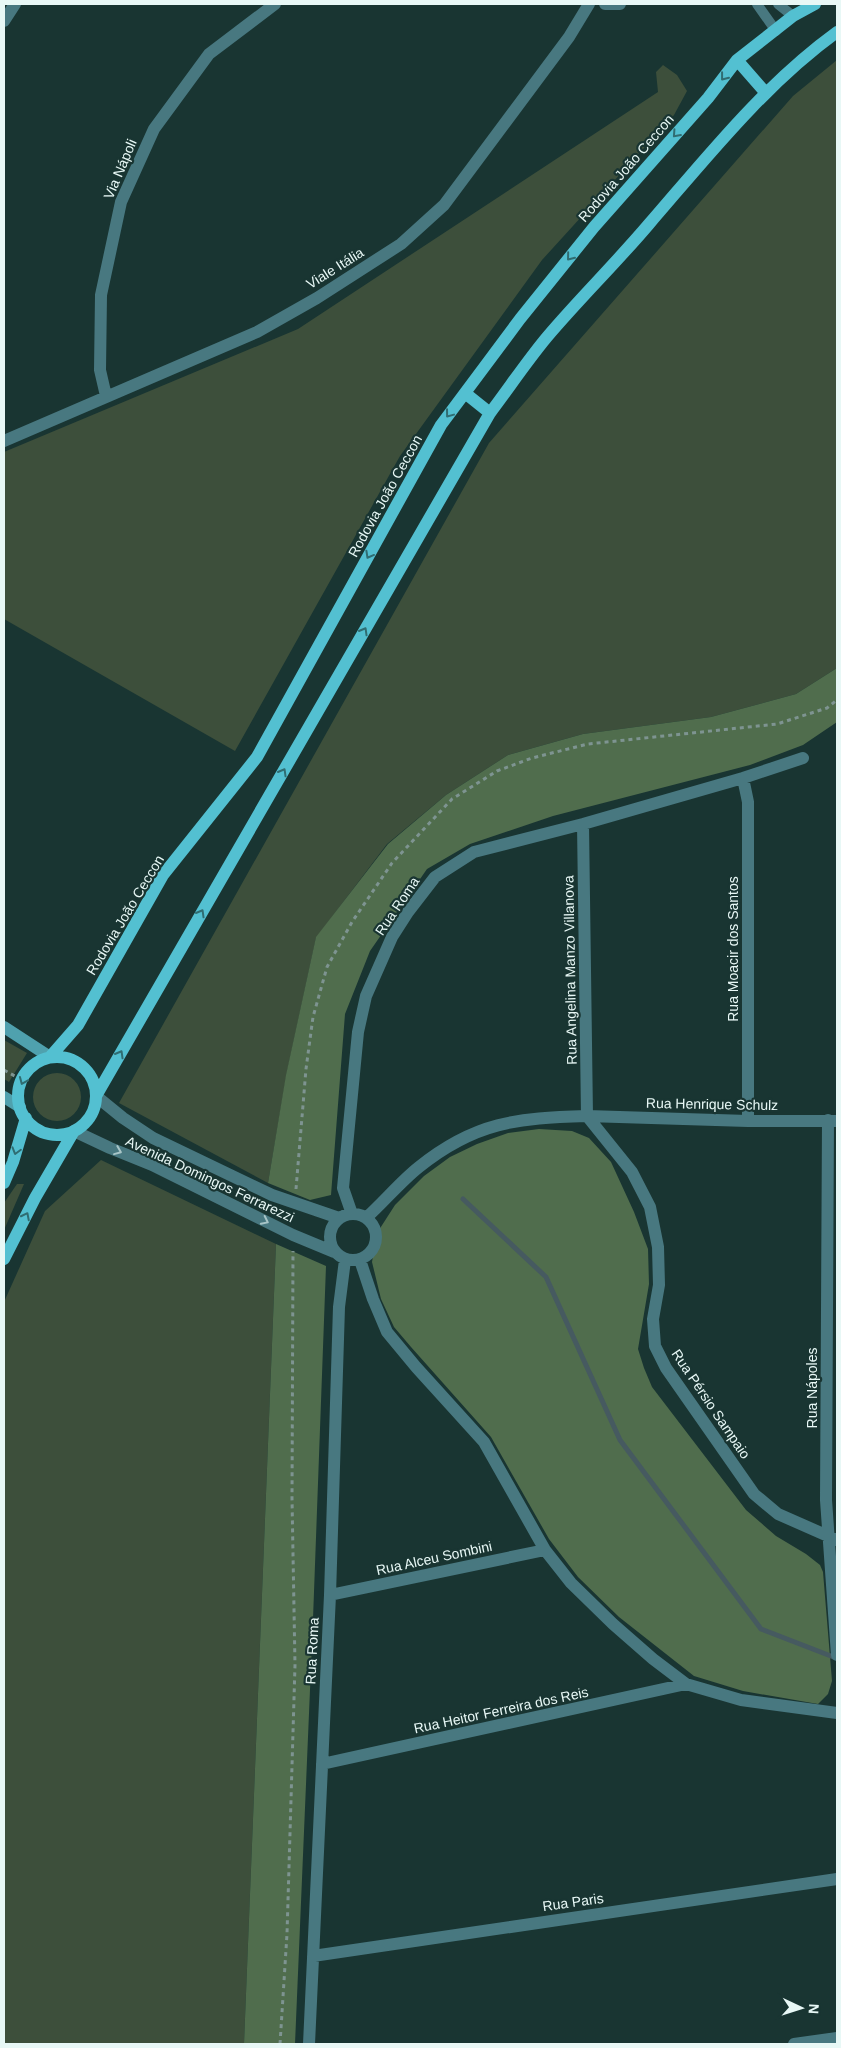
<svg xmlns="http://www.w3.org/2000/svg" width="841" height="2048" viewBox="0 0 841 2048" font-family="Arial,sans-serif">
<rect width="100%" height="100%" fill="#193532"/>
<path fill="#3d4f3b" d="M837,60V668L796,694L711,717L583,734L508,755L446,795L387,844L316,938L287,1072L268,1183L119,1103L489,443L793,96Z
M663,65L677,75L687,91L674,115L542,260L400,456L235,751L4,619V452L298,329L658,92L656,72Z
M4,1040L27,1053L9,1082L4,1079Z
M33 1097a24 24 0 1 1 48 0a24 24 0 1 1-48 0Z
M101,1160L276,1244L244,2044H4V1302L45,1211Z
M17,1184H24L4,1230V1203Z"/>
<path fill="#506d4d" d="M837,668V722L803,745L750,765L553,816L470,844L427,869L370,951L345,1014L331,1195L310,1200L268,1183L286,1075L316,937L388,844L446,795L508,755L583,734L711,717L796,694Z
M539,1129L572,1131L589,1138L611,1162L634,1212L648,1249L649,1284L638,1349L644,1368L652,1387L746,1510L776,1536L806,1554L820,1565L823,1572L832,1681L828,1694L818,1704L743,1691L694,1676L619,1617L578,1577L549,1539L491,1437L411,1347L394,1327L381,1299L372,1262L377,1233L395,1205L424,1176L450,1157L477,1144L508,1133Z
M276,1244L326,1266L313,1619L295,2044H244Z"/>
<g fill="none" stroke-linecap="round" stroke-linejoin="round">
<path stroke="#465a60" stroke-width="5" d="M463,1199L546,1277L620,1440L761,1629L836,1658"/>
<path stroke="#7e9491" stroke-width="3" stroke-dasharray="4 4" stroke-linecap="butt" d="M4,1070L22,1080
M296,1189L306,1069L313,1017L327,967L352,922L392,863L452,799L497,771L532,758L588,744L777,724L827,708L837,700
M280,2044L287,1934L295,1665L292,1498L293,1251"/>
<path stroke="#487880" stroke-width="10" d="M757,4L776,31
M778,4L793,16"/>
<path stroke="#487880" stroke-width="12" d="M605,4H620
M4,21L15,4
M106,396L100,370L101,295L121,202L154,129L209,54L275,4
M4,441L257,332L317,298L401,244L444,205L569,37L589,4
M743,778L748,802V1121
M583,824L587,1116L748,1121H837
M96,1096L123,1118L153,1138L272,1195L339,1218
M828,1120L826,1500L837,1655
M74,1131L110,1148L152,1165L293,1235L334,1252
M330 1237a23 23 0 1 1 46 0a23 23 0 1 1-46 0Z
M352,1214L343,1188L358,1032L366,996L392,937L408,912L435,877L474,852L583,824L743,778L803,758
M366,1218C384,1202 400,1182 419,1167C475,1122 517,1118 587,1116L632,1172L650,1207L658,1247L659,1285L653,1319L655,1346L666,1368L754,1494L778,1514L837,1540
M360,1260L373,1299L387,1332L416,1367L484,1442L545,1550L571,1583L613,1624L653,1659L686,1684L741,1700L837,1713
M330,1595L545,1550
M322,1764L686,1684
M313,1956L837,1879
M309,2044L330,1595L339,1307L345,1260
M794,2044L837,2038"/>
<path stroke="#4fa1ae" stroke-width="12" d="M4,1027L50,1057
M4,1097L20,1107"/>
<path stroke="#53c0d1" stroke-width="12" d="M737,60L765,92
M465,393L490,413
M50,1057L78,1025L163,875L257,757L441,425L520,319L594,227L708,98L737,60L793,16L815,4
M18 1096a39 39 0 1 1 78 0a39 39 0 1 1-78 0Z
M96,1096L490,413C509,388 527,361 547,337C580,298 616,263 649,224C708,156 764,85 837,32
M4,1183L13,1162L26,1118
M4,1259L35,1198L74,1131"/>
</g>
<defs><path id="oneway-chevron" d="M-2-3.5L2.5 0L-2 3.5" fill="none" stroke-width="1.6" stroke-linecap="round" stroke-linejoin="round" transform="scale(1.25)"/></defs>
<g stroke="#306d72">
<use href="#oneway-chevron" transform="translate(724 77) rotate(128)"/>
<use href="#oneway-chevron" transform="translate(676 134) rotate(132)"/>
<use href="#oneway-chevron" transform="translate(570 257) rotate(129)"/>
<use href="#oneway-chevron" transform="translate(449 414) rotate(127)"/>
<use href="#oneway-chevron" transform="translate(369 555) rotate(119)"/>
<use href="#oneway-chevron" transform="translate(364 631) rotate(-60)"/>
<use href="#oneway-chevron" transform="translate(283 772) rotate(-60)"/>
<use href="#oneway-chevron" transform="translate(201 913) rotate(-60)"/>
<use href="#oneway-chevron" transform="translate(120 1054) rotate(-60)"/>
<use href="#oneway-chevron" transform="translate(23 1081) rotate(113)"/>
<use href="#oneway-chevron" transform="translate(16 1151) rotate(106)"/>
<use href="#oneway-chevron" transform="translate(26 1216) rotate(-63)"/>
</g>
<g stroke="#a8c5c7">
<use href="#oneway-chevron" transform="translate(118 1151) rotate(22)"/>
<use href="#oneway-chevron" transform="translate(265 1221) rotate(26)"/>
</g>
<g text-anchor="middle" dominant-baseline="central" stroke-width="4.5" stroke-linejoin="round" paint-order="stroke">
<g font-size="14" fill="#e8f8f6" stroke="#193532">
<text transform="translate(626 168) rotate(-49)">Rodovia João Ceccon</text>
<text transform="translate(120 169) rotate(-67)">Via Nápoli</text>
<text transform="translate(335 268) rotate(-32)">Viale Itália</text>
<text transform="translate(385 496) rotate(-61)">Rodovia João Ceccon</text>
<text transform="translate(397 906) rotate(-56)">Rua Roma</text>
<text transform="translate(125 915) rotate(-59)">Rodovia João Ceccon</text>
<text transform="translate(733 949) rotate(-90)">Rua Moacir dos Santos</text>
<text transform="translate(570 970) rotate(-91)">Rua Angelina Manzo Villanova</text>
<text transform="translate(712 1104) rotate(1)">Rua Henrique Schulz</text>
<text transform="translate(210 1179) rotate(25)">Avenida Domingos Ferrarezzi</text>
<text transform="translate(812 1388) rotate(-90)">Rua Nápoles</text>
<text transform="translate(711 1404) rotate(56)">Rua Pérsio Sampaio</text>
<text transform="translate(434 1558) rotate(-12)">Rua Alceu Sombini</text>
<text transform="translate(312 1651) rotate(-87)">Rua Roma</text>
<text transform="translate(501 1710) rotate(-12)">Rua Heitor Ferreira dos Reis</text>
<text transform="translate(573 1902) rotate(-8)">Rua Paris</text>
</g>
</g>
<rect width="841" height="2048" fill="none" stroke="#e8f8f6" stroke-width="10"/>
<g transform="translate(801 2008) rotate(94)" stroke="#193532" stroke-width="4" paint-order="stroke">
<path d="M0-4L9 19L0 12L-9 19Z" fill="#e8f8f6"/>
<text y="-8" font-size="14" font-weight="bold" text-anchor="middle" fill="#e8f8f6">N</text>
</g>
</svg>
